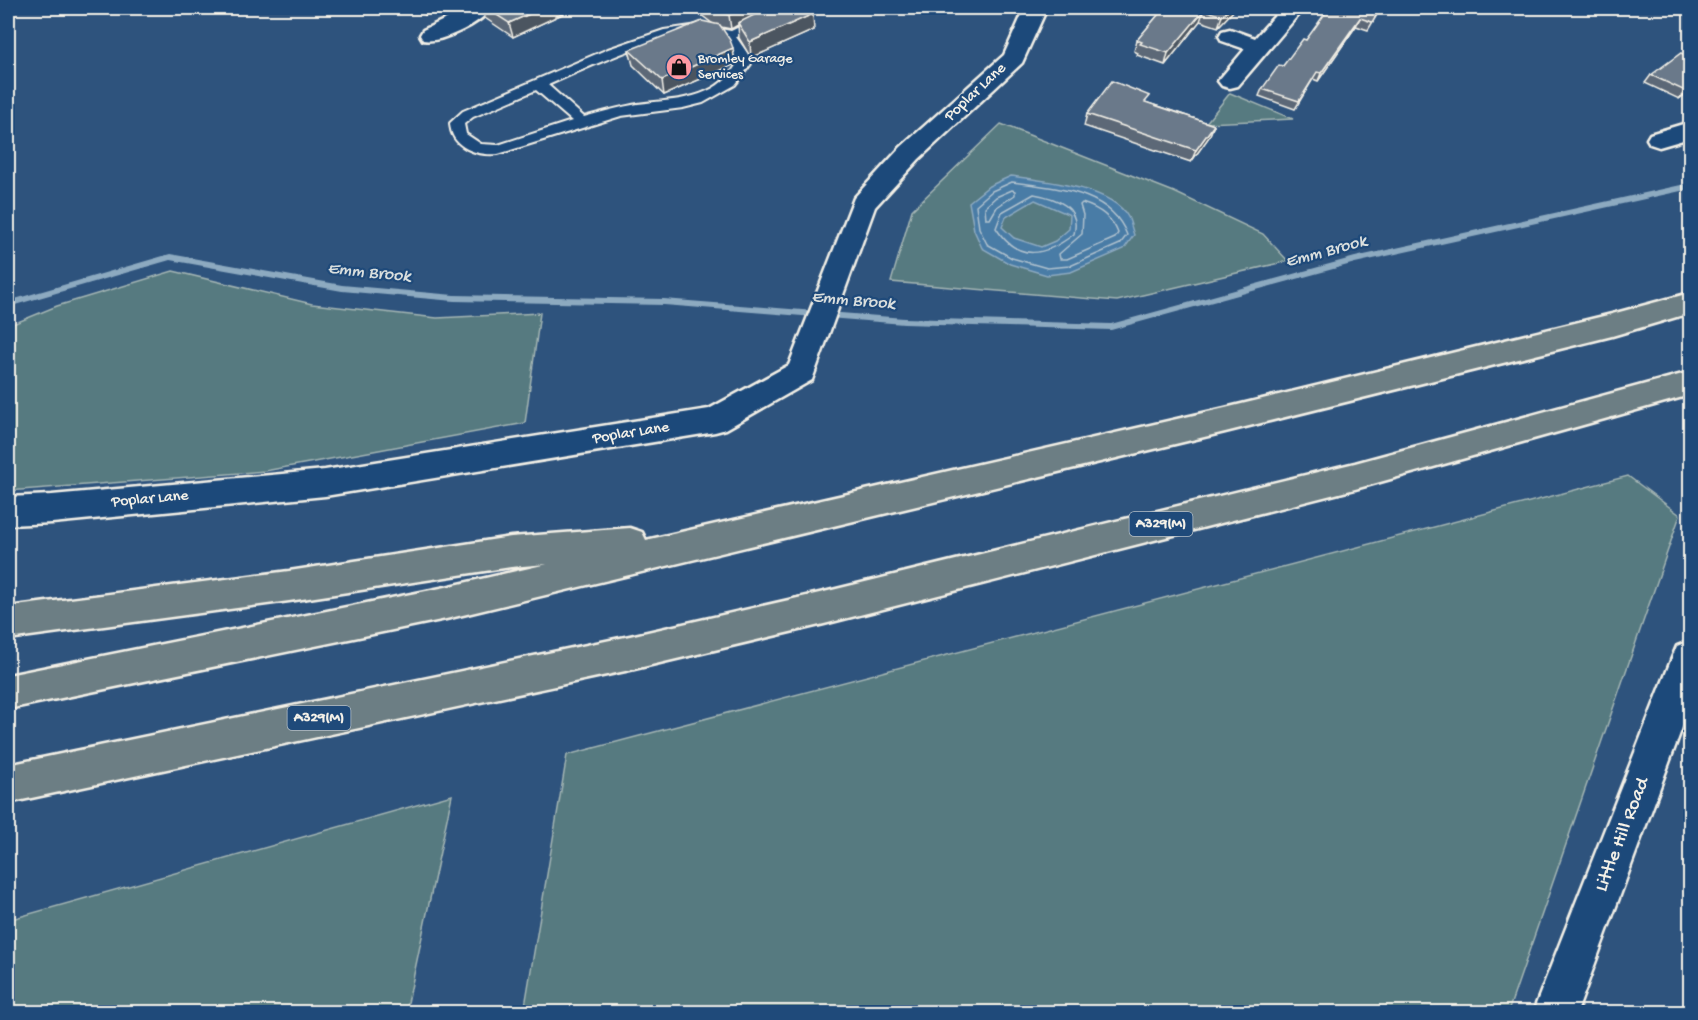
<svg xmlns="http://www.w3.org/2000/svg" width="1698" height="1020" viewBox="0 0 1698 1020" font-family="'Gochi Hand',sans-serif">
<rect width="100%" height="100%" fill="#2e537d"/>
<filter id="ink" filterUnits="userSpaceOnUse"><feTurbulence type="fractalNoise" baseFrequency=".0167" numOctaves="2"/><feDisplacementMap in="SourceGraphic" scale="12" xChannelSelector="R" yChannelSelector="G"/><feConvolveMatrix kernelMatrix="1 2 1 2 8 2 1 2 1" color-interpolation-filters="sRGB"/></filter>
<g filter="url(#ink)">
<path fill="#567a80" stroke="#a5b6b4" stroke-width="1.5" d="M1230,93L1293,119L1206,123Z
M1001,124L1174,192L1263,234L1288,261L1117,301L891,282L912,210Z
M173,271L312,304L437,318L540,313L525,423L265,471L8,491V326L57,306Z
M1628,476L1680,515L1508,1012H524L567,755Z
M452,795L406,1012H8V920Z"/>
<path fill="#497ba6" stroke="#8daac0" stroke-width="1.5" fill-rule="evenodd" d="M1011,176C1041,180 1112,187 1128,217C1131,223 1132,230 1134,235L1124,249L1071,272L1047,275L1010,264L982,248L974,230L969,202L989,186ZM1035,200L1070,215L1069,229L1055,241L1041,247L1014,238L1002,227L1006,217Z"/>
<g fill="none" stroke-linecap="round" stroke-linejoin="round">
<path stroke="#b0c2ce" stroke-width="1.5" d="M1012,182C1054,188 1110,190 1127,235L1120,244L1070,266L1047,268L1012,258L987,244L979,228L976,205L992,191Z
M1012,190L1015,191V195L997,207L990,219H986L985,207L996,197Z
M1034,194C1057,198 1081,207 1074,234C1046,256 1018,263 996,228L1002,212Z
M1082,203C1098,208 1112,217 1118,233L1115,238L1067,259H1060L1059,254L1082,234L1083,215L1080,205Z"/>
<path fill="#8daac0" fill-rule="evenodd" d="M1690,183V189L1355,263L1111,330L904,324L664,305L454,301L342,291L170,260L8,307V301L170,254L342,285L454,295L664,299L904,318L1111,324L1355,257Z"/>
<defs>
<path id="service" d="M778,8H793L736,37L748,54L751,64L735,85L703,103L683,108L621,116L498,154C477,156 451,148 450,123L463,111L608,49L664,30L698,25L731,31ZM698,33L723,38L734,54L737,64C715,101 676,99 638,104C620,107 602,112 584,117L548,85C596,64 645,40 698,33ZM536,90L572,121L498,145L481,144L466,134L464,124L473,117Z"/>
<path id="minor" d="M469,8H492C481,23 441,44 423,40L420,35L423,30Z
M1025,8H1047L1022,63L919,159L875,207L812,380L726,429L715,432L325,496L52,523L8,525V497L52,495L325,470L709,409L789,365L854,198L901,147L1004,55Z
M1282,8H1304L1238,86L1230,88L1222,86L1218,81L1245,49L1222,41L1219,36L1222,31L1230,29L1255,38Z
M1690,122V138L1659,147L1650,144L1647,139L1650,134Z
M1690,641V706L1577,1012H1533L1672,658L1677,646Z"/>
<path id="motorway" d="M1690,293V313L1612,336L1225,432L446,619L8,709V675L446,587L547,564L511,567L289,601L8,639V607L289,571L511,537L630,528L642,532L646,540L1225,408L1612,314Z
M1690,372V395L1355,489L824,624L630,670L8,803V765L630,636L824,592L1355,463Z"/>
</defs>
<use href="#service" stroke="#f4f1e8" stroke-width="4"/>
<use href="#minor" stroke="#f4f1e8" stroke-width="5"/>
<use href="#motorway" stroke="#f4f1e8" stroke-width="5"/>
<use href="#service" fill="#1f4a7a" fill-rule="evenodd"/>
<use href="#minor" fill="#1f4a7a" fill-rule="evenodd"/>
<use href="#motorway" fill="#6c7e84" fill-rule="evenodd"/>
</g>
<path fill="#5c6877" stroke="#f4f1e8" stroke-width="1.5" d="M414,8H441L425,15Z
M482,8H575L513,37L485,18Z
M692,8H803L814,30L751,58L739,38L738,25L731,29L721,27L735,64L664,95L633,65L629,50L713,24Z
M1164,8H1236L1218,27L1200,21L1165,65L1137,55L1138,53L1134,51L1137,40Z
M1381,8L1368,30L1356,26L1318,81L1313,79L1295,109L1259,96L1262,89L1306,40Z
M1492,8H1518L1514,14Z
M1651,75L1690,91L1679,99L1645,83Z
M1148,103L1214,125L1209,137L1191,162L1084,126L1087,114Z"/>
<path fill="#4b5561" stroke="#f4f1e8" stroke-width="1.5" d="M422,8H441L425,15Z
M543,8H575L513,37L509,23Z
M745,8H777L738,23V25L731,29L729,15Z
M1230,8H1236L1218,27L1222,16Z
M1204,10L1200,21L1165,65L1168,53Z
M813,14L814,30L751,58L750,42Z
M1360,18L1356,26L1318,81L1321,73Z
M733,48L735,64L664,95L662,80Z
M1690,88V91L1679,99L1685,91Z
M1214,125L1209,137L1191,162L1196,150Z"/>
<path fill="#6b798a" stroke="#f4f1e8" stroke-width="1.5" d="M486,8H543L509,23Z
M708,8H745L729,15L715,12Z
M768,8H803L813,14L750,42L738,23Z
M1164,8H1230L1222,16L1204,10L1168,53L1140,44L1142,42L1137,40Z
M1329,8H1380L1372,22L1360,18L1321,73L1317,72L1299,101L1262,89L1279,65L1283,66L1303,39L1306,40Z
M702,21L720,25L730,40L733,48L662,80L629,50Z
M1690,52V88L1685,91L1651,75L1681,53L1685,55Z
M1112,81L1150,96L1145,102L1214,125L1196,150L1087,114Z"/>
</g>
<defs>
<symbol id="shop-disc" viewBox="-11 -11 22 22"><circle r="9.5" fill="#ff9aa2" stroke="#1f4a7a"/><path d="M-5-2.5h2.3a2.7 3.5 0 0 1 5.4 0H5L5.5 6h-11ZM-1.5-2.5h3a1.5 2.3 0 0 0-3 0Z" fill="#111"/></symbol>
</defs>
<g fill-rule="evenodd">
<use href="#shop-disc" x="664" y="52" width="30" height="30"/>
</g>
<g text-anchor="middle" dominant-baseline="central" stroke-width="4.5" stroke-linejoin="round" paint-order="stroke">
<g font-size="14" fill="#f4f1e8" stroke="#1f4a7a" text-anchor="start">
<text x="698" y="59">Bromley Garage<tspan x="698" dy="16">Services</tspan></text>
</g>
<g fill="#1f4a7a" stroke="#b4bfc7" stroke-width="1.5">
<rect x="1129.5" y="512" width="63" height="24" rx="4.5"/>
<rect x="287.5" y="706" width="63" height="24" rx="4.5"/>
</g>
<g font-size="15" font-weight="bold" fill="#f4f1e8">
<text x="1161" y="524">A329(M)</text>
<text x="319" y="718">A329(M)</text>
</g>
<g font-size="16" fill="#f4f1e8" stroke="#1f4a7a">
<text transform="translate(976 93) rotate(-43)">Poplar Lane</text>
<text transform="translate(631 434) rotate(-9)">Poplar Lane</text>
<text transform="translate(150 500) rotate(-5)">Poplar Lane</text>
</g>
<g font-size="18" font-style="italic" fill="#dadfde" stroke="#1f4a7a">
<text transform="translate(1326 252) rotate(-15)">Emm Brook</text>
<text transform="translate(369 273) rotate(6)">Emm Brook</text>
<text transform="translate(853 301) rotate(5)">Emm Brook</text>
</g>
<g font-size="20" fill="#f4f1e8" stroke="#1f4a7a">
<text transform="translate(1623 835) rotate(-69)">Little Hill Road</text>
</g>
</g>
<rect width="1698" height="1020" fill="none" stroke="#1f4a7a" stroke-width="30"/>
<rect x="15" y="15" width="1668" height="990" fill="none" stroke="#f4f1e8" stroke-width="2" filter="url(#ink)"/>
</svg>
